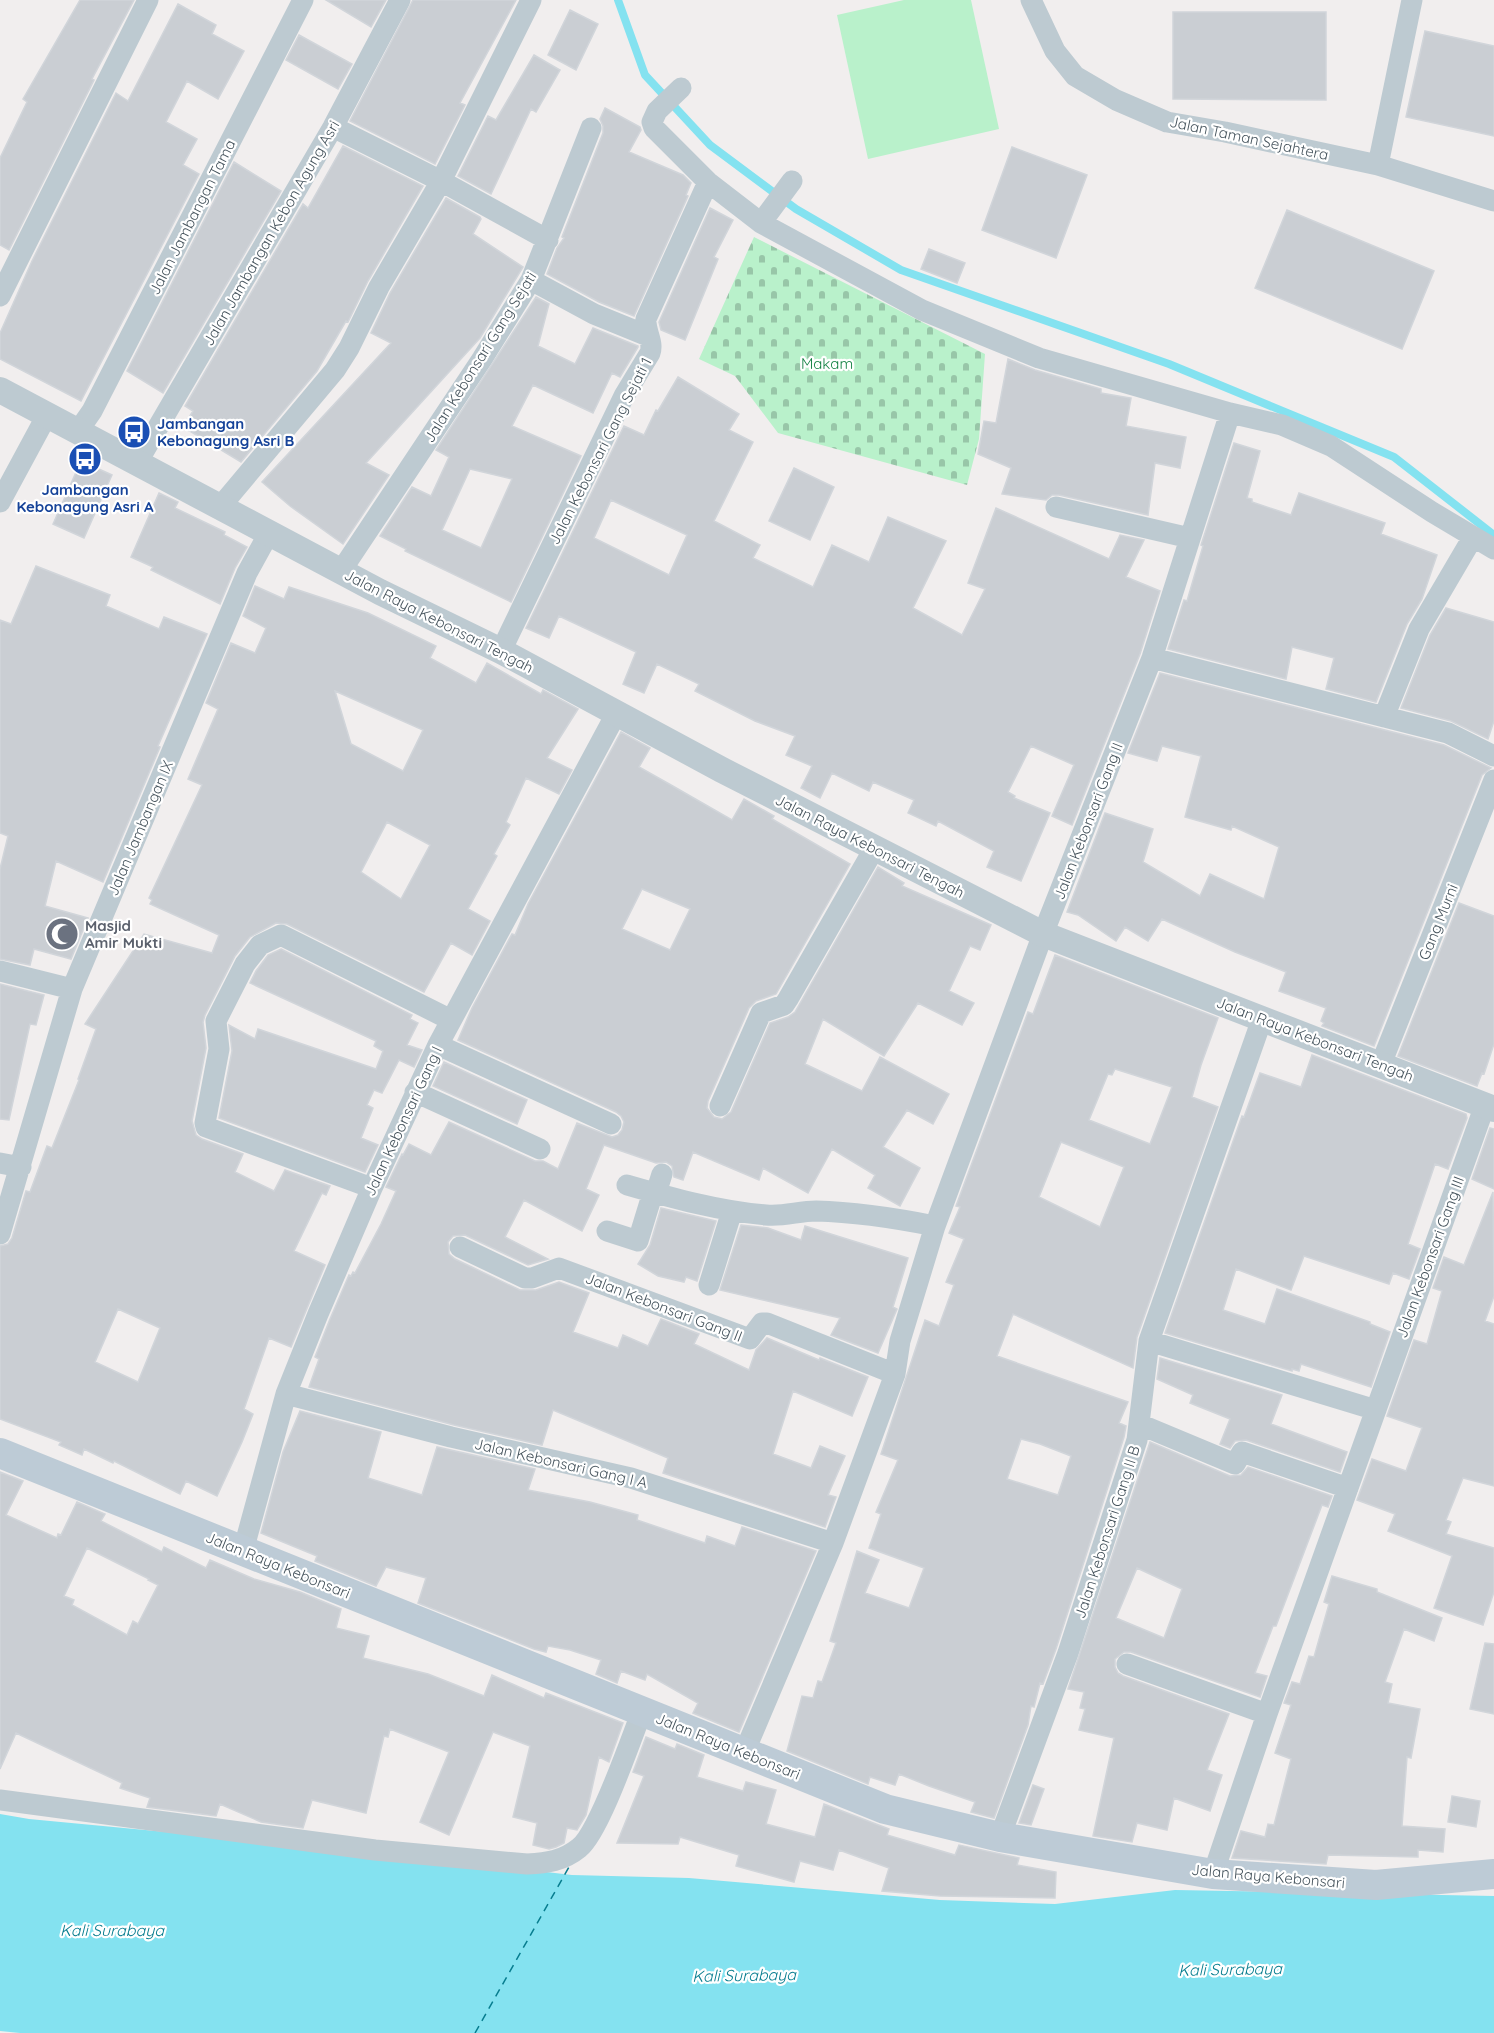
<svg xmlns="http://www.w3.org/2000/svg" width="1494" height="2033" viewBox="0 0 1494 2033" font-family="Quicksand,sans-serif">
<defs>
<pattern id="cemetery-stones" width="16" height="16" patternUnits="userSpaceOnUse" patternTransform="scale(1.5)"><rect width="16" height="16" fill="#b9f1cb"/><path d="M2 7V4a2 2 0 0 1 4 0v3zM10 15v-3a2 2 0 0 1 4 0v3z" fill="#98c6a8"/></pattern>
</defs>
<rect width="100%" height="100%" fill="#f1eeee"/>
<path fill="#b9f1cb" d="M904,0H971L999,129L868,159L837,15Z"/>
<path fill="url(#cemetery-stones)" d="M754,237L985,354L979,439L967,485L778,433L735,376L699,359Z"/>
<path fill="#84e2f0" d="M0,1814L29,1819L368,1851L572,1875L689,1878L940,1900L1055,1904L1175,1890L1494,1896V2033H20L0,2031Z"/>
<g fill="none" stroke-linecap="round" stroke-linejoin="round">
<path stroke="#84e2f0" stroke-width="8" d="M618,0L645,75L710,145L796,209L901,270L1169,364L1394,457L1494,535"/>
<path stroke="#077d8f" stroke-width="1.5" stroke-dasharray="8 6" stroke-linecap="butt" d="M475,2033L569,1867"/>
</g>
<path fill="#caced3" stroke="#d1d5da" stroke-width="1.5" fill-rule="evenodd" d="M80,0H134L92,79L94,80L9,250L0,245V158L27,102L23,99Z
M326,0H386L371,27Z
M413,0H516L460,103L465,105L435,164L350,121Z
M178,4L216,25L212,34L244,51L218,99L187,81L166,122L197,139L183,165L199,174L81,401L0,359V333L32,261L116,93L128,101Z
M570,10L598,24L576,70L548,55Z
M1173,12H1326V100L1173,99Z
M1425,31L1494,46V136L1406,117Z
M299,35L352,64L338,89L286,60Z
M534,55L560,70L536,112L531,109L491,194L458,176L488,116L496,120Z
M605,108L640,127L641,130L629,152L683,175L691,183L686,195L688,196L634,316L599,302L547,274L557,248L564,238L562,237L603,133V126L600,119Z
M343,146L423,186L368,281L348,322L346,321L317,371L241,462L183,427L193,411L185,406L303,204L308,208Z
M1012,147L1087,175L1056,258L982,230Z
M234,162L281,191L163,393L127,371Z
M446,198L480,217L481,219L473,234L523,267L480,338L366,463L389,475L343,544L290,506L262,482L391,343L371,333L390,293Z
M710,208L733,220L714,257L718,259L685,340L661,330L659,322Z
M1287,210L1434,271L1402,349L1255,288Z
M929,249L965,263L957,283L921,269Z
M536,297L549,304L538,346L575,364L593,328L638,346V347L620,377L612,373L593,413L533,385L512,426L581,456L511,602L405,551L406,549L380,536L412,487L431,496L449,457L436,450ZM470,469L512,479L481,548L442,530Z
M1008,359L1035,370L1101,389V393L1131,398L1126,426L1186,437L1180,468L1155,463L1148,515L1059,495H1052L1046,500L1002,494L1011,468L978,454L984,421L996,423Z
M678,377L739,414L729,430L753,442L714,521L760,545L753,558L813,587L832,545L869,562L888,517L946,541L913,608L962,635L985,589L968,583L996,508L1109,559L1120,535L1144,540L1126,577L1160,591L1140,654L1072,825L1052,816L1074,765L1031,746L1008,792L1015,796L1014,798L1050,813L1021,881L987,867L994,851L938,821L936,826L908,813L914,800L873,782L869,791L832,773L820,798L801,788L812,766L786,755L795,736L755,721L695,691L699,684L657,664L644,693L623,684L636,652L559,616L549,638L526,628L624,426L644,435L656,410L658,411ZM611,500L687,535L669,575L594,538Z
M1234,443L1260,451L1247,498L1252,499V502L1291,515L1299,493L1385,523L1381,534L1437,555L1422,599L1407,624L1376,702L1326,689L1334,658L1292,647L1286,679L1168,649L1184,600L1187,601L1203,546L1201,545Z
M81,461L112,475L84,538L53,524Z
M794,468L834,487L810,540L769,521Z
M159,493L178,502L175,508L225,532L224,535L247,547L235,568L220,604L151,570L153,567L131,557Z
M36,566L110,595L106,606L159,629L164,617L207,634L158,746L160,747L103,882L56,861L45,906L88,918L71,959L34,949L30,965L0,959V869L8,836L0,833V620L11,624Z
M255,586L284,599L289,587L368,613L436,646L430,658L476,683L487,663L541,694L543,690L578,709L547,758L572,770L559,794L526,778L506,822L510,825L494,854L497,856L468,909L490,921L472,955L451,943L424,992L287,924L276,923L250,937L235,956L205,1015L203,1022L206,1048L192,1121L196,1135L202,1139L243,1154L235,1172L274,1191L285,1170L330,1186L326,1195L322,1193L294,1251L325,1265L291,1347L269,1338L244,1409L253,1414L242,1442L217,1496L186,1481L180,1494L114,1461L113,1463L84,1449L82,1455L59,1445L61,1442L0,1419V1246L8,1244L12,1238L26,1191L30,1192L47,1146L52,1148L79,1080L78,1079L96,1029L85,1024L144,934L212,953L219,935L150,904L152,900L149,898L202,785L188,779L218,709L206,703L231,643L255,653L266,628L243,616ZM335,691L423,730L403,771L351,744ZM387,822L430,845L401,899L361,872ZM118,1309L160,1328L138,1382L95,1362Z
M1446,608L1494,622V721L1488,739L1451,721L1401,708L1430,635Z
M1160,673L1444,745L1491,768L1482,775L1374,1046L1322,1026L1324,1023L1321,1021L1326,1008L1279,991L1286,972L1235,952L1162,919L1148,941L1125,927L1116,941L1078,915L1067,912L1105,813L1153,829L1143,862L1200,896L1210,874L1264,899L1279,847L1232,826L1231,830L1185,817L1201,756L1162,746L1157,761L1128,753Z
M621,732L650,748L639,767L671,785L732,820L744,799L774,816L772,819L850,864L776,994L756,1001L749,1008L708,1101L707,1108L714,1117L722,1119L731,1112L770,1023L788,1017L795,1012L878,867L904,883L902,886L991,925L980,950L970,946L949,991L974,1003L962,1025L918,1003L884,1056L823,1019L805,1064L862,1091L880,1057L949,1094L933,1124L907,1110L883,1147L920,1168L900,1206L868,1188L875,1175L832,1149L808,1193L763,1168L759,1180L693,1152L683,1180L674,1177L672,1166L666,1162L656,1163L604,1145L586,1189L599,1195L582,1231L524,1200L505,1237L548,1259L528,1265L465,1235L453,1236L448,1242L449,1254L455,1259L520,1290H536L559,1282L589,1293L573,1332L618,1348L623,1335L648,1346L661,1319L699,1334L694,1344L749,1370L756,1350L767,1338L819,1360L820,1358L868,1377L852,1416L793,1391L773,1454L811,1468L820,1446L845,1456L828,1495L836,1497L825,1527L663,1473L668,1458L553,1410L542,1445L454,1425L309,1387L319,1359L315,1357L330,1319L349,1275L351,1276L353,1272L355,1273L381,1224L396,1191L386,1187L402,1154L403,1155L409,1144L431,1155L449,1122L535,1161H543L558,1169L577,1123L612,1137L618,1135L622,1130L624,1122L621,1116L616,1112L458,1040L472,1008L512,934L515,935L528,904ZM642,889L690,909L670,950L622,929Z
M1459,903L1494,916V1044L1484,1074L1482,1073L1477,1086L1398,1056Z
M281,949L412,1015L410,1019L418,1023L407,1045L422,1050L414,1067L399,1060L382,1093L374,1090L367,1105L373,1108L361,1138L378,1145L365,1172L219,1118L232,1051L229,1025L255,1039L258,1029L376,1069L383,1051L374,1046L376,1041L250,983L256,971L268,955Z
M1055,955L1218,1018L1201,1065L1192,1097L1218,1107L1137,1337L1133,1368L1013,1314L997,1356L1128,1402L1119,1423L1126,1426L1124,1437L1056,1649L1043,1684L1040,1683L1034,1707L1031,1706L1028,1725L994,1818L971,1812L975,1802L929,1786L899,1774L895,1785L870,1777L868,1784L787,1751L802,1696L813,1698L818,1681L822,1682L836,1643L830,1641L857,1551L879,1560L865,1593L909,1608L924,1568L869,1548L881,1514L876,1512L898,1460L881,1454L925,1320L939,1326L954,1285L946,1282L964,1239L949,1233L960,1207L956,1206L1028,1012L1033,1014ZM1115,1069L1172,1087L1150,1144L1089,1120L1108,1074L1112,1075ZM1061,1142L1124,1167L1100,1227L1039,1197ZM1021,1439L1040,1444L1071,1456L1058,1495L1007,1479Z
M0,984L44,995L36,1025L30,1024L9,1120L0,1119Z
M1312,1055L1466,1114L1467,1118L1448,1169L1435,1164L1408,1244L1420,1249L1409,1279L1393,1273L1389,1284L1304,1256L1291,1290L1236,1269L1223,1310L1265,1324L1277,1289L1370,1322V1324L1390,1332L1371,1387L1301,1364L1299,1371L1292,1369V1371L1165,1333L1242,1116L1244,1117L1260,1073L1301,1087Z
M444,1062L527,1100L517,1124L433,1086Z
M1490,1128L1494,1129V1189L1472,1179Z
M1493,1192L1494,1296L1485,1321L1494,1324V1486L1463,1478L1446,1520L1451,1522L1446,1534L1494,1548V1592L1483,1625L1434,1608L1452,1556L1388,1531L1395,1514L1357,1500L1372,1459L1406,1471L1422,1428L1387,1416L1414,1340L1427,1344L1442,1291L1433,1288L1444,1257L1464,1265Z
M661,1208L716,1221L697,1281L686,1277L684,1282L658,1276L638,1264L650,1245Z
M741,1225L768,1228L801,1240L805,1226L908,1258L893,1307L897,1309L878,1353L831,1335L840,1318L720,1290Z
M1160,1358L1282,1395L1271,1424L1347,1452L1340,1472L1246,1440L1235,1441L1230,1448L1220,1444L1230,1419L1190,1403L1193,1395L1157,1379Z
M300,1411L381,1432L368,1478L422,1495L437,1447L535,1469L528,1490L590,1502L638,1515L637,1520L705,1543L707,1536L735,1546L742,1527L816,1551L739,1732L693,1713L698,1703L647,1674L645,1680L621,1671L617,1683L596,1674L601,1660L570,1650L548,1646L546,1652L534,1649L418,1603L426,1578L386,1567L376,1586L315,1561L317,1556L261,1533L283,1452Z
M1150,1442L1230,1476L1241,1475L1248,1467L1332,1496L1328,1507L1322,1505L1276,1626H1273L1255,1673L1267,1676L1260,1697L1131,1652H1124L1115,1659V1667L1118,1673L1123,1676L1229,1714L1207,1770L1222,1775L1210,1811L1174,1798L1167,1830L1137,1823L1132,1842L1093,1836L1114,1738L1079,1730L1085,1709L1080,1708L1084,1692L1068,1689ZM1137,1568L1182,1589L1164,1638L1116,1618Z
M0,1472L23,1481L6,1515L57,1538L58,1534L61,1535L77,1502L105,1514L101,1521L162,1552L164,1547L206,1568L210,1560L254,1579L300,1592L341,1609L336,1628L369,1636L363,1658L428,1674L484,1696L492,1675L544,1698L546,1693L623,1723L609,1762L599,1757L586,1815L577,1830L567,1828L564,1843L556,1847L549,1849L533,1845L537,1823L513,1817L530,1746L493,1732L449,1835L420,1822L449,1752L390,1729L388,1737L384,1736L366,1813L312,1800L303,1828L261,1822L220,1804L216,1816L147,1807L150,1798L120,1788L122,1783L16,1733L0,1769ZM87,1548L149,1579L148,1580L158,1585L138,1624L133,1621L127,1635L72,1605L74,1600L64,1596Z
M1332,1576L1377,1589V1592L1442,1618L1434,1641L1404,1629L1385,1682L1392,1684L1388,1703L1420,1709L1411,1758L1407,1757L1402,1826L1445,1829L1443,1852L1418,1850V1857L1328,1855L1326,1864L1232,1858L1241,1831L1265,1837L1268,1824L1274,1825L1291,1759L1275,1753L1291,1705L1284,1703L1292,1682L1300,1684L1309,1656L1314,1657L1329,1604L1324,1602Z
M1485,1643L1494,1644V1714L1470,1709Z
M646,1737L675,1749L677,1744L704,1755L697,1777L743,1791L746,1782L776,1790L766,1824L815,1837L824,1804L889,1829L887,1835L955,1855L959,1845L1019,1858L1017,1865L1056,1872L1055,1898L940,1896L882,1891L889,1868L839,1850L833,1870L800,1861L794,1882L736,1866L739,1855L680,1837L678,1844L617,1843L644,1776L633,1772Z
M1033,1785L1044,1789L1031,1825L1019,1823Z
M1452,1796L1480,1801L1476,1827L1448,1822Z"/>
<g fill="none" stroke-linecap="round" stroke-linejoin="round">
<path stroke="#bdcad1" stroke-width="21" d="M1031,0L1055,51L1075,76L1116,100L1167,122L1225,132L1378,165L1494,201
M681,88L657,111L652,122L654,128L708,182L761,223L922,310L1039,358L1230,413L1282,425L1331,446L1432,512L1494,549
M333,127L441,181L548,240
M1378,165L1412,0
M761,223L792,181
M531,280L594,314L648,336
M0,296L148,0
M78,431L92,411L303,0
M137,463L333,127L400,0
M0,502L47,415
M220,507L335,370L349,348L379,287L441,181L531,0
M1056,507L1190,538
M341,571L482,359L531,280L591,128
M501,651L624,396L650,353C654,342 645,331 646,319L708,182
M1152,658L1448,733L1494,756
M1384,717L1419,629L1473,537
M0,971L72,989
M438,1045L611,1124
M1381,1064L1494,780
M415,1092L540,1149
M720,1106L761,1013L784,1005L788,999L874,849
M0,1163L21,1167
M627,1185C672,1198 719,1211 766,1215C783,1217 799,1211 816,1211C856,1212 895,1218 935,1226
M372,1188L206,1127L205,1123L219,1049L216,1021L245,964L260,945L281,935L451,1020
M656,1193L662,1174
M607,1231L638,1241L653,1192
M0,1234L72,989L247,573L269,533
M460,1247L525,1278H532L559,1268L750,1339L762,1323H767L895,1374
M709,1285L732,1211
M1149,1341L1376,1410
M286,1394L451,1437L631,1478L833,1543
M1139,1424L1235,1464L1242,1452L1348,1488
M243,1551L286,1394L318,1314L372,1188L438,1045L616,714
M1127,1664L1267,1714
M744,1753L833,1543L895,1374L900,1341L935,1226L1043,934L1152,658L1230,413
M0,1800L375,1850L527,1864C547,1863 563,1861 579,1848C599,1833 631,1739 642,1711
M1000,1837L1068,1653L1137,1440L1149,1341L1262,1019
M1213,1874L1267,1714L1485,1105"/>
<path stroke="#bdcad1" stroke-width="26" d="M0,390L380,592L501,651L722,770L1043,934L1494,1109"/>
<path stroke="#bdcbd6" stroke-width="30" d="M0,1453L885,1809L1000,1837L1213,1874L1376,1885L1494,1874"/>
</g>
<defs>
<symbol id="bus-disc" viewBox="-11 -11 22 22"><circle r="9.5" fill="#1a4fb4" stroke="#fff"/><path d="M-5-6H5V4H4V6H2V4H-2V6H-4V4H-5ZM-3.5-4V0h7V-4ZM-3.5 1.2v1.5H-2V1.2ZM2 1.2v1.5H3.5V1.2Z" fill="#fff"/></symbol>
<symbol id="mosque-disc" viewBox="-11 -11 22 22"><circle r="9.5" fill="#6b7280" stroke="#fff"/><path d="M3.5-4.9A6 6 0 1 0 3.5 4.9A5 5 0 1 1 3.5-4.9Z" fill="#fff"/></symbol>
</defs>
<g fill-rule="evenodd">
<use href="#bus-disc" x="115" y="413" width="38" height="38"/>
<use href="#bus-disc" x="66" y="440" width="38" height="38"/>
<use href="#mosque-disc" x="43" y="915" width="38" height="38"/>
</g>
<g text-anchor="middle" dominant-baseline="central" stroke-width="4.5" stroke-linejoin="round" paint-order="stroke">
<g font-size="15" fill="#45535c" stroke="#fff">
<text transform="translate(1249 138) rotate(12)">Jalan Taman Sejahtera</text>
<text transform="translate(192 217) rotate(-63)">Jalan Jambangan Tama</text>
<text transform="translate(271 233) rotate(-60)">Jalan Jambangan Kebon Agung Asri</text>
<text transform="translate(480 357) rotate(-58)">Jalan Kebonsari Gang Sejati</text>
<text transform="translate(600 451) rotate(-63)">Jalan Kebonsari Gang Sejati 1</text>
<text transform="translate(439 621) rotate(27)">Jalan Raya Kebonsari Tengah</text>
<text transform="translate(1088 821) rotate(-69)">Jalan Kebonsari Gang II</text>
<text transform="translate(140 828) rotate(-67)">Jalan Jambangan IX</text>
<text transform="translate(870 846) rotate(27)">Jalan Raya Kebonsari Tengah</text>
<text transform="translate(1438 922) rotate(-68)">Gang Murni</text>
<text transform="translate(1315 1039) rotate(21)">Jalan Raya Kebonsari Tengah</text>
<text transform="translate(403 1121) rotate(-65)">Jalan Kebonsari Gang I</text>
<text transform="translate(1430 1257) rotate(-70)">Jalan Kebonsari Gang III</text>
<text transform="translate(664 1307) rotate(21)">Jalan Kebonsari Gang II</text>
<text transform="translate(561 1463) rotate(13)">Jalan Kebonsari Gang I A</text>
<text transform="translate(1107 1532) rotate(-72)">Jalan Kebonsari Gang II B</text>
<text transform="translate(278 1565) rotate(22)">Jalan Raya Kebonsari</text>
<text transform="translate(728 1746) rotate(22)">Jalan Raya Kebonsari</text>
<text transform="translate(1268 1876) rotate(5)">Jalan Raya Kebonsari</text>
</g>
<g font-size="15" fill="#128142" stroke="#fff">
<text x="827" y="363">Makam</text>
</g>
<g font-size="15" font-weight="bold" fill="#164399" stroke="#fff" text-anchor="start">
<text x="157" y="423">Jambangan<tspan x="157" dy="17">Kebonagung Asri B</tspan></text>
<text x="85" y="489" text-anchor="middle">Jambangan<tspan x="85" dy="17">Kebonagung Asri A</tspan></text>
</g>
<g font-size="15" font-weight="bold" fill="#5b616d" stroke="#fff" text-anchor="start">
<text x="85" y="925">Masjid<tspan x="85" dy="17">Amir Mukti</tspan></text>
</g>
<g font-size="16" font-style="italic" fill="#077d8f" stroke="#fff">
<text x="112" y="1930">Kali Surabaya</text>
<text transform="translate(1230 1969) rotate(-1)">Kali Surabaya</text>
<text transform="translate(744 1975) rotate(-1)">Kali Surabaya</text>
</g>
</g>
</svg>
